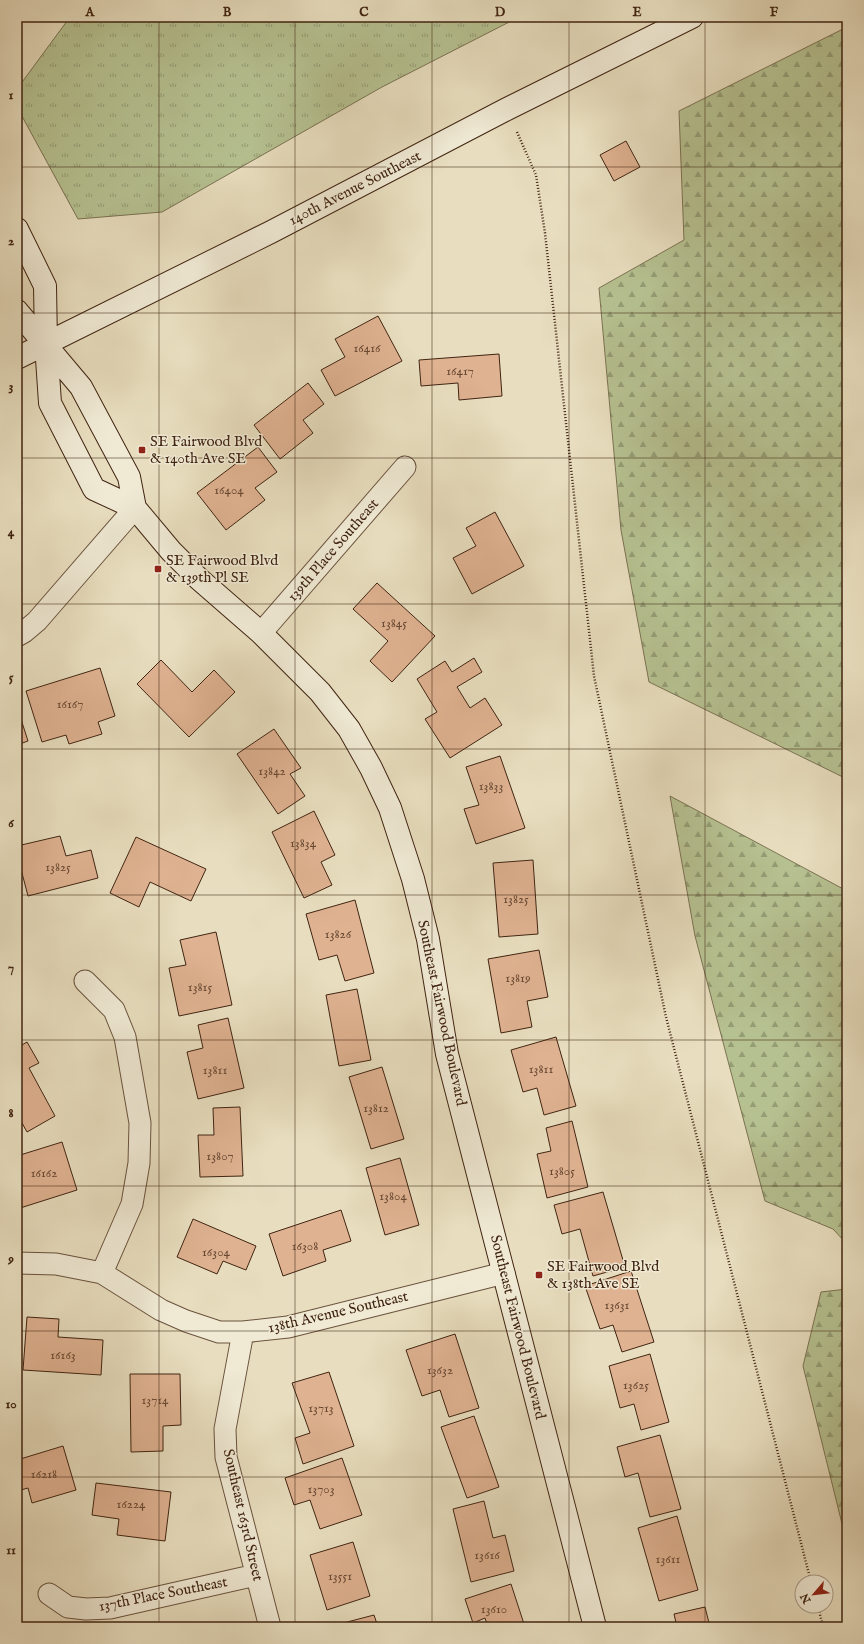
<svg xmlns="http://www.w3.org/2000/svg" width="864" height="1644" viewBox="0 0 864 1644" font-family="'IM FELL English',serif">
<defs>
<pattern id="grass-tufts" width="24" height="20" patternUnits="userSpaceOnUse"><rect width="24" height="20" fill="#b6c191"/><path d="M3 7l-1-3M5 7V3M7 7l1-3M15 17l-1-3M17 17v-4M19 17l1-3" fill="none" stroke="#959d75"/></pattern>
<pattern id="forest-firs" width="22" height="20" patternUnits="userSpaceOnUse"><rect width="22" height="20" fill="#b6c191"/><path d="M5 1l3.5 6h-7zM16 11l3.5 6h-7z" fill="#959d75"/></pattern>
</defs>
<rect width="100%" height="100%" fill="#e8debf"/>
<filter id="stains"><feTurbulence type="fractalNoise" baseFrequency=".005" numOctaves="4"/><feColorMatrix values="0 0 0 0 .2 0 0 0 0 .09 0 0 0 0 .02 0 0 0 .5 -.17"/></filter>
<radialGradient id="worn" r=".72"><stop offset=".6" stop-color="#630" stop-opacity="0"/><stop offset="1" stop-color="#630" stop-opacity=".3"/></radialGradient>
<path fill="url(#grass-tufts)" stroke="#7b7252" d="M70,17H519L382,87L162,212L78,219L17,107V89Z"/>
<path fill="url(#forest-firs)" stroke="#7b7252" d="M847,27V779L649,682L621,530L599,288L684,240L679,111Z
M670,796L847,891V1244L833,1229L765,1201L695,936Z
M847,1289V1544L803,1366L821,1292Z"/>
<path fill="#dfb291" stroke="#402412" d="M626,141L640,167L614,181L600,155Z
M378,316L402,361L335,396L321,370L345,357L335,339Z
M499,354L502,396L459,400L458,383L421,386L419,360Z
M308,383L324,404L303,420L313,433L280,459L254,425Z
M258,447L277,472L255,488L265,500L226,530L197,493Z
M17,495L22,504L17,506Z
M495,512L524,566L472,594L453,558L476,546L466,528Z
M377,583L435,636L392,682L370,661L388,641L353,609Z
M474,658L482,672L457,687L470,708L485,698L502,725L450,758L425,719L437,712L417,679L445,661L452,672Z
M161,660L192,692L214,670L235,692L189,737L137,684Z
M100,668L115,716L98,722L102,734L69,744L66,735L42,742L26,691Z
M20,716L28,741L17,745V717Z
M274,729L301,768L290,774L305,796L278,814L237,754Z
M500,756L525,828L476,844L464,809L479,805L466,767Z
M314,811L335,855L321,862L332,885L304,898L272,832Z
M60,836L66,856L91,850L98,878L28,896L17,854V846Z
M136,837L206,869L191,901L150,882L139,907L110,893Z
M533,860L538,934L499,937L493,863Z
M355,900L374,973L345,981L337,955L319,960L306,914Z
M216,932L232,1005L179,1016L169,968L186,965L180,940Z
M539,950L548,997L527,1001L532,1027L501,1033L488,959Z
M357,989L371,1060L339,1066L326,995Z
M228,1018L244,1088L198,1099L187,1052L203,1048L198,1025Z
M556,1037L576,1106L544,1115L537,1088L523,1092L511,1050Z
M27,1042L39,1063L29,1068L55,1116L27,1132L17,1114V1048Z
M382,1067L404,1139L371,1149L349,1077Z
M240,1107L243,1176L200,1177L198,1135H214L213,1108Z
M572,1121L588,1187L547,1198L537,1154L551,1151L546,1128Z
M62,1142L77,1190L17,1209V1156Z
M400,1158L419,1225L385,1235L366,1168Z
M603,1192L625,1267L593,1276L580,1229L562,1234L554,1205Z
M341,1210L351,1241L323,1250L326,1261L283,1276L269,1234Z
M193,1219L256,1246L246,1270L223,1261L217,1274L177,1257Z
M631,1271L654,1342L622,1352L613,1325L600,1329L585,1286Z
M27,1317L59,1319L58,1337L103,1340L101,1375L23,1370Z
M455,1334L479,1408L449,1417L440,1390L422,1396L406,1350Z
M650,1354L669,1422L641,1430L634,1404L620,1408L609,1366Z
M329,1372L354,1446L303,1464L295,1438L310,1433L292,1383Z
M130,1374H180L181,1425L163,1426V1451L131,1452Z
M474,1416L499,1487L467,1498L441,1427Z
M660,1435L681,1509L650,1517L638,1473L625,1477L617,1447Z
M63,1446L76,1490L32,1503L28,1488L17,1491V1460Z
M342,1458L362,1515L320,1529L310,1500L294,1505L285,1478Z
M96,1483L171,1492L165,1541L117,1535L119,1519L92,1515Z
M484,1501L493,1538L505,1535L514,1571L471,1582L453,1509Z
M677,1516L698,1590L659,1601L638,1528Z
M353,1542L370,1596L327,1610L310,1555Z
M511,1584L525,1627H488L485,1618L473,1623L465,1599Z
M705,1607L710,1627H677L674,1614Z
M374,1615L378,1627H328Z"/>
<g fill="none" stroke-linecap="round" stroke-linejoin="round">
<defs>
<path id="street" d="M261,633L405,467
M17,636L24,632L37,621L135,508
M85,981L114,1010L125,1037L140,1123L139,1163L132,1204L102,1273
M17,1263L56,1264L102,1273L161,1310L186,1321L219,1332H243L288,1327L504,1273
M243,1332L225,1429L226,1457L270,1627
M49,1594L68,1607L86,1609L110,1608L256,1575"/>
<path id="secondary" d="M17,229L45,286L46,344L50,403L94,489L135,508L171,551L199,579L261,633L320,692L349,729L371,768L390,808L413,879L428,939L447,1054L595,1627
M17,311L81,387L129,477L135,508
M17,358L271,232L507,109L692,17"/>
</defs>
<use href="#street" stroke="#6a523d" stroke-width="23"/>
<use href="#secondary" stroke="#402412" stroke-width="24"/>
<path stroke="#402412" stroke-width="2.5" stroke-dasharray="1 2" stroke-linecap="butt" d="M517,132L536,175L545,233L594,676L666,1017L811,1582
M818,1606L823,1627"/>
<use href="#street" stroke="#f0ead5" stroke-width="21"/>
<use href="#secondary" stroke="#f0ead5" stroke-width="22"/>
</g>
<path fill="none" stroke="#402412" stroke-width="1" stroke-opacity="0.55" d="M159,17V1627M295,17V1627M432,17V1627M569,17V1627M705,17V1627M17,167H847M17,313H847M17,458H847M17,604H847M17,749H847M17,895H847M17,1040H847M17,1186H847M17,1331H847M17,1477H847"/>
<g fill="#8f2418" stroke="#f0ead5" stroke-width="1.5">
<rect x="138" y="446" width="8" height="8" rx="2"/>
<rect x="154" y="565" width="8" height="8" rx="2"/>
<rect x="535" y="1271" width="8" height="8" rx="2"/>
</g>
<g text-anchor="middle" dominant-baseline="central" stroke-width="3" stroke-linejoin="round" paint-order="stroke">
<g font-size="13" fill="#684832">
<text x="367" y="348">16416</text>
<text x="460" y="371">16417</text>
<text x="229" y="490">16404</text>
<text x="394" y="623">13845</text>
<text x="70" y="704">16167</text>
<text x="272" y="771">13842</text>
<text x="491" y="786">13833</text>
<text x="303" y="843">13834</text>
<text x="58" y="867">13825</text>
<text x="516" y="899">13825</text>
<text x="338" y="934">13826</text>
<text x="518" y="978">13819</text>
<text x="200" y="987">13815</text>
<text x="541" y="1069">13811</text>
<text x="215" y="1070">13811</text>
<text x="376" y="1108">13812</text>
<text x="220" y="1156">13807</text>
<text x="562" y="1171">13805</text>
<text x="44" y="1173">16162</text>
<text x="393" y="1196">13804</text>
<text x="305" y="1246">16308</text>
<text x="216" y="1252">16304</text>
<text x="617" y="1305">13631</text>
<text x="63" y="1355">16163</text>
<text x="440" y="1370">13632</text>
<text x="636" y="1385">13625</text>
<text x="155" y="1400">13714</text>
<text x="321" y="1408">13713</text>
<text x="44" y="1474">16218</text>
<text x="321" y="1489">13703</text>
<text x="131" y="1504">16224</text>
<text x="487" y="1555">13616</text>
<text x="668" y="1559">13611</text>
<text x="340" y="1576">13551</text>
<text x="494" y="1609">13610</text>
</g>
<g font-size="15" fill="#402412" stroke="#f0ead5">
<text transform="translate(355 188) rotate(-27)">140th Avenue Southeast</text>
<text transform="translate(333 550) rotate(-49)">139th Place Southeast</text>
<text transform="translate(442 1013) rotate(78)">Southeast Fairwood Boulevard</text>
<text transform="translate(338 1312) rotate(-13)">138th Avenue Southeast</text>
<text transform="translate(518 1327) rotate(76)">Southeast Fairwood Boulevard</text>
<text transform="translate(243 1515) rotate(77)">Southeast 163rd Street</text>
<text transform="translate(163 1594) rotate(-11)">137th Place Southeast</text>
</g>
<g font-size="15" fill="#402412" stroke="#f0ead5" text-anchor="start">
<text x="150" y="441">SE Fairwood Blvd<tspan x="150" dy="17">&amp; 140th Ave SE</tspan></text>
<text x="166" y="560">SE Fairwood Blvd<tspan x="166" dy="17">&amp; 139th Pl SE</tspan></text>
<text x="547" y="1266">SE Fairwood Blvd<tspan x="547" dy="17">&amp; 138th Ave SE</tspan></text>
</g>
</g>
<rect width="864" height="1644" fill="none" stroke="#e8debf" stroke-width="44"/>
<g transform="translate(814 1594) rotate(242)"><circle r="19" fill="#f0ead5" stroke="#aa9b87"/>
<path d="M0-3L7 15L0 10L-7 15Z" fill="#8f2418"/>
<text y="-6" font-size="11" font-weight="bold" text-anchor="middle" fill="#402412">N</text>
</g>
<rect x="22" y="22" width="820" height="1600" fill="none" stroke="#402412" stroke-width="1.5"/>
<g font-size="13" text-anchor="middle" font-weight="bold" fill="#402412">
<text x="90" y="16">A</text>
<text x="227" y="16">B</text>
<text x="364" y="16">C</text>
<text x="500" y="16">D</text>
<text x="637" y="16">E</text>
<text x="774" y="16">F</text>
<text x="11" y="99">1</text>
<text x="11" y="245">2</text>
<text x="11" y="390">3</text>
<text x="11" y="536">4</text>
<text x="11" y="681">5</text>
<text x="11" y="827">6</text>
<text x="11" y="972">7</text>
<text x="11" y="1117">8</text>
<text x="11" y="1263">9</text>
<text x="11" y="1408">10</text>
<text x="11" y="1554">11</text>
</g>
<rect width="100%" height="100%" filter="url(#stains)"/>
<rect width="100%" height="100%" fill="url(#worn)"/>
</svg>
